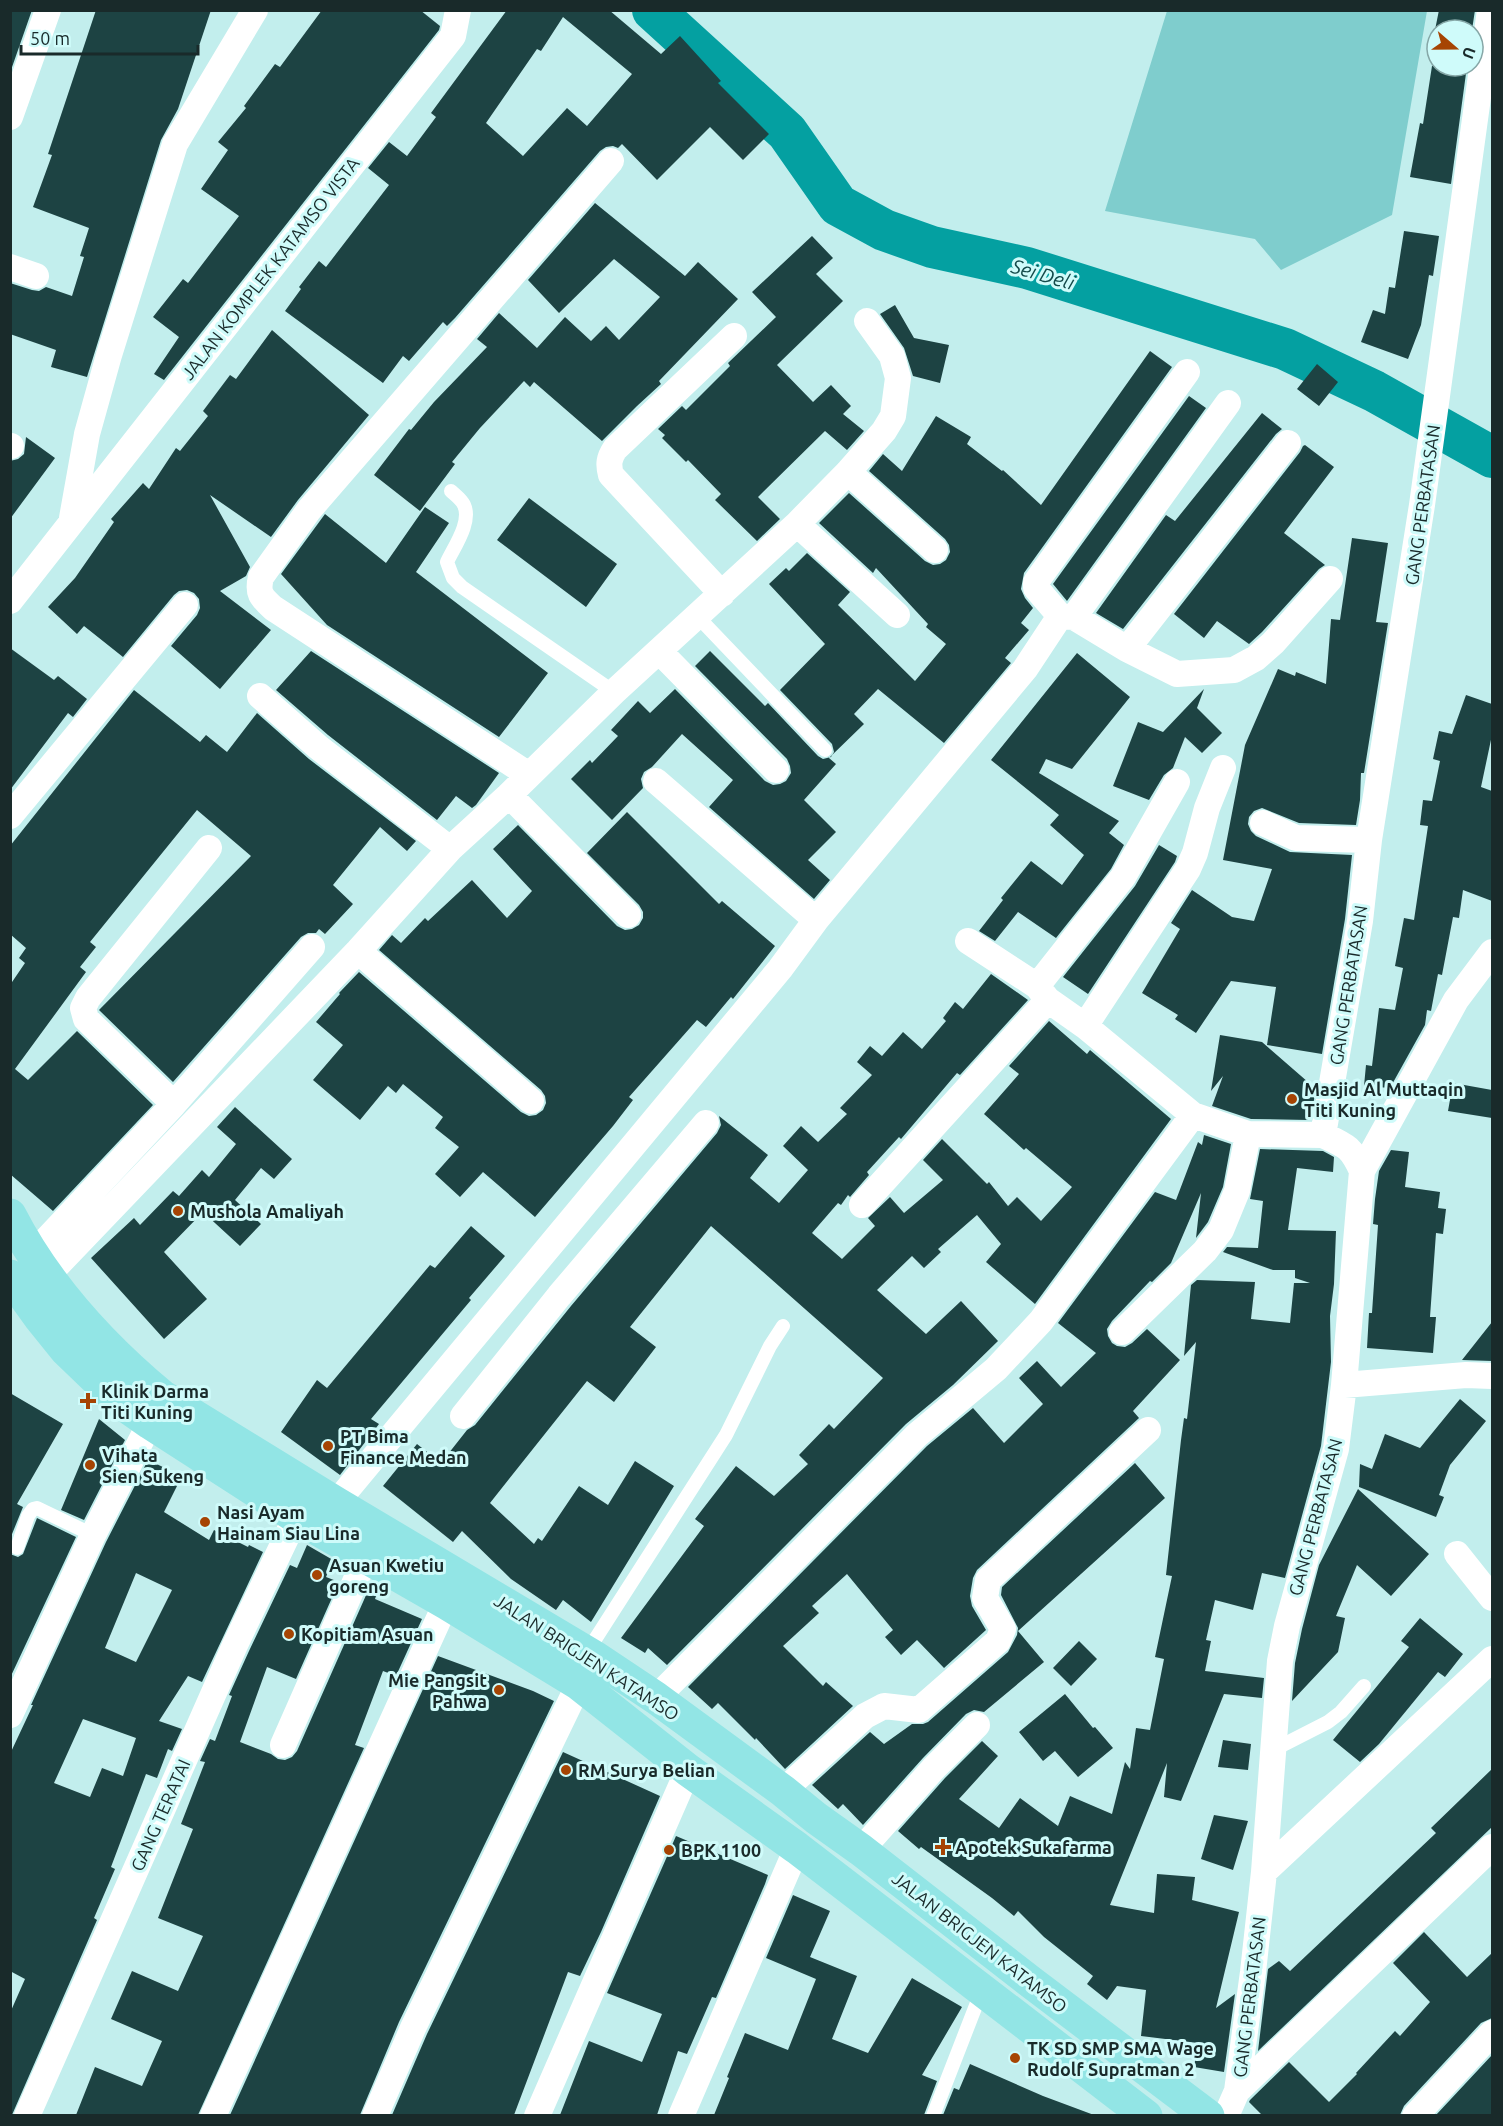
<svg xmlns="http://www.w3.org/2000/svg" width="1503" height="2126" viewBox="0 0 1503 2126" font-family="Ubuntu,sans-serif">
<rect width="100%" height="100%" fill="#c2eeed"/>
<path fill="#7fcdcd" d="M1167,11H1427L1392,215L1281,270L1255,239L1105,211Z"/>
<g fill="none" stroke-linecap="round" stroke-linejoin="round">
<path stroke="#04a0a1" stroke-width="42" d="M653,10L787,132L838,205L884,230L932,247L1027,268L1285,349L1374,391L1492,457"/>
</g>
<path fill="#1d4343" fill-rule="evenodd" d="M10,10H32L11,70H10Z
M96,10H211L178,109L161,140L87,377L51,367L56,350L10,334V283L32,290L39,291L46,287L72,296L84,257L80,256L89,228L33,207L52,155L48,154Z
M322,10H420L440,26L439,30L164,380L154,374L179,337L153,317L183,279L188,283L239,216L201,189L228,150L218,142L246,108L244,106L275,64L280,67Z
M507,10H609L661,54L680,36L721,81L718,83L769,134L743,160L710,127L657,180L622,144L618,148L613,146L606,147L600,151L455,318L447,326L443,322L409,361L403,356L383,383L285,311L301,289L299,287L319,261L326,267L389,185L368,168L389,142L407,156L436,117L431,113ZM563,17L632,74L587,126L567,108L523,156L486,123L537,49L541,51Z
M1439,10H1475L1472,30H1435Z
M1432,66H1467L1451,184L1410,177L1420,123L1423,124Z
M595,203L685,276L698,262L738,299L659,381L661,384L637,406L602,441L534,382L530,387L524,381L480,428L452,462L455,464L420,511L374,475L409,429L411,430L434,402L487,347L477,339L499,313L537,348L565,317L591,341L606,326L619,340L660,297L614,259L559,313L528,280Z
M1404,231L1439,236L1433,276L1429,275L1421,325L1408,359L1361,342L1373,310L1385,314L1389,287L1395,288Z
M812,236L833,258L816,274L843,301L777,365L813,402L831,385L851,406L843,414L864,431L847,450L825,431L758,497L780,519L757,541L715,500L721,494L688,460L686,462L662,438L665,435L658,429L682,406L686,410L730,366L728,363L776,317L752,292Z
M895,305L914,338L949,345L940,383L913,376L904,348L880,314Z
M272,330L369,415L298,500L271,537L210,495L250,567L246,576L220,591L271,630L220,689L171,646L197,615L200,608L199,599L194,593L187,590L179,591L174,595L123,657L84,626L77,634L48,607L75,578L114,522L111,519L143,483L149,489L176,448L180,451L208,416L203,411L230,375L236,379Z
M1150,351L1172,367L1024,573L1021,589L1025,598L1033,608L1021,623L1029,630L1005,658L1011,663L944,743L878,689L854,714L864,724L829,758L836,764L804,800L836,832L808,860L830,880L814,899L709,807L733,780L682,734L652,767L644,772L641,779L643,788L612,820L571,779L590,760L592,763L618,736L611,730L638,701L650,713L675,689L765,781L773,785L780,784L786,781L791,773L790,766L787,759L695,666L710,651L765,706L768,703L818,756L823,759L831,757L834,752L832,744L780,690L825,644L769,584L786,568L789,571L807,553L850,592L838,605L915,681L946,644L926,627L928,624L876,568L873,573L819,523L849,493L925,561L933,565L940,564L946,560L950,552L949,545L945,539L869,471L883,454L902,471L936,416L971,437L967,444L1002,471L1003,470L1041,505Z
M1317,364L1338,382L1319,406L1297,389Z
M1189,396L1206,408L1067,601L1053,584Z
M1262,413L1282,429L1276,434L1123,629L1096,613L1166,515L1175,521Z
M26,437L55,458L10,519V461L18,459L24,454Z
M1305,445L1334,467L1284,533L1325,565L1319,569L1262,632L1249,644L1217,621L1204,638L1174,614L1300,452L1303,446Z
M529,498L617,564L586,607L497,540Z
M425,507L449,523L416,572L548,673L499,737L327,625L281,574L325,514L386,563Z
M1352,538L1388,543L1376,622L1388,623L1364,773H1361L1360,800L1356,825L1299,823L1262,808L1254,811L1249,817L1248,824L1251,831L1256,836L1290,852L1352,855L1345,919L1322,1054L1267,1045L1276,987L1231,981L1196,1033L1175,1019L1178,1015L1142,993L1180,929L1171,923L1192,890L1232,917L1254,921L1272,869L1223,860L1245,745L1278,669L1295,676L1296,672L1326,684L1331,619L1340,620Z
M10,648L54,680L58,676L87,699L73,717L68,713L10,790Z
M311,651L499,773L476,805L472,808L456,796L437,820L328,735L276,690Z
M1077,653L1130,697L1072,769L1046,759L1039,773L1119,821L1109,833L1124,845L1111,869L1056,938L1018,912L995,941L979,931L1003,900L1001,898L1031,861L1062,885L1084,855L1050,825L1059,815L991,760Z
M1204,689L1197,708L1222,733L1202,753L1185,737L1173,768L1164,775L1149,800L1113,786L1138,722L1163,732Z
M134,690L200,742L206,735L227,752L257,713L309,759L416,841L407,851L380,827L333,885L353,904L325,934L319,929L316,933H308L301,937L173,1082L99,1010L251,856L197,810L90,942L96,947L80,967L86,972L15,1069L28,1080L77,1031L153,1105L53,1211L10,1174V985L25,963L19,958L26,948L10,934V846Z
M1466,695L1492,704V735L1481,787L1492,791V901L1463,890L1459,918L1453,917L1442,975L1438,974L1431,1011L1427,1010L1425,1025L1390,1088L1364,1086L1366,1065L1372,1066L1379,1008L1395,1010L1403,968L1395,966L1404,918L1414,920L1428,826L1420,825L1423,800L1432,801L1440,761L1433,759L1439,731L1452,734Z
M627,812L719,904L722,901L775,946L733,999L731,997L706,1027L697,1020L629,1097L633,1100L613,1126L535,1217L483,1172L460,1197L435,1174L459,1147L435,1128L443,1117L403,1084L396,1093L388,1086L360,1120L313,1080L343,1045L316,1022L340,994L339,993L359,972L521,1112L529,1116L536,1115L543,1110L546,1103L545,1096L541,1090L379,950L392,935L401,943L425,918L428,921L472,880L507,918L532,891L493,849L518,825L617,926L625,930L632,929L639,925L643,918V912L639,905L587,853Z
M1159,845L1177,856L1175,862L1088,994L1063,977L1135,886Z
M991,974L1028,1000L960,1075L957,1073L901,1139L899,1137L867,1172L869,1175L850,1197L848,1195L841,1205L838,1203L812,1233L842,1259L875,1226L868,1218L890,1197L904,1213L943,1180L923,1160L942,1139L987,1184L989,1182L1008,1206L1017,1197L1041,1221L1072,1187L1026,1148L1024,1150L984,1114L1019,1074L1009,1066L1049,1021L1087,1054L1090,1050L1171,1119L1035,1304L986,1262L1001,1244L977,1215L938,1249L941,1252L924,1268L912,1256L877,1290L926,1334L961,1301L998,1341L953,1385L906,1424L667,1665L648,1648L645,1653L621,1638L704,1526L695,1519L736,1466L774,1496L808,1464L799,1455L829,1424L834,1429L883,1378L711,1226L630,1327L656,1347L614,1402L587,1381L490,1503L534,1544L538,1538L542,1541L579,1486L608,1505L635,1461L674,1486L591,1622L563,1600L556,1610L511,1579L462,1531L453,1542L383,1486L417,1444L441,1463L467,1430L475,1425L571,1306L717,1133L721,1125L719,1116L768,1155L750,1178L779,1203L808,1170L783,1146L801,1126L818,1142L847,1114L840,1108L872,1075L857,1062L870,1046L882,1056L903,1032L922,1049L946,1021L943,1018L955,1002L963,1009Z
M1220,1035L1262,1042L1316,1089L1311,1116L1308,1120L1251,1119L1212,1106L1223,1076L1211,1091Z
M1453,1083L1492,1090V1118L1448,1111Z
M235,1107L292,1159L274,1179L261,1168L235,1200L261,1224L240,1246L203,1212L164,1252L207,1299L164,1339L91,1258L134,1218L140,1225L173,1191L179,1196L202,1170L209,1177L236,1144L217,1127Z
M1204,1135L1231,1144L1223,1187L1208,1222L1196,1238L1201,1193L1171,1263L1152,1282L1150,1281L1112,1321L1107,1329L1108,1336L1112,1343L1117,1346L1125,1347L1132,1343L1147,1329L1180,1360L1133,1411L1139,1418L977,1570L973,1578L970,1596L972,1606L986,1630L944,1668L917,1640L901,1655L885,1637L893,1630L847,1574L812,1606L819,1613L783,1646L823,1686L826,1682L853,1706L785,1769L756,1738L755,1740L718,1703L712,1709L688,1687L927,1446L973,1408L1004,1443L1043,1404L1019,1378L1037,1361L1061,1387L1096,1353L1058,1323L1155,1192L1176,1200L1198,1142L1202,1145Z
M1260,1149L1323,1151L1334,1157L1333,1172L1297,1168L1288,1230L1336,1231L1334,1284L1330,1316L1331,1362L1321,1446L1285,1578L1262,1573L1253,1610L1215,1600L1206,1640L1211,1641L1205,1671L1264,1678L1262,1698L1224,1694L1181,1801L1164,1797L1167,1763L1110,1905L1154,1913L1157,1874L1195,1877L1192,1900L1239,1912L1216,2008L1235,1994L1224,2072L1194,2067L1198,2043L1141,2036L1146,1990L1117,1986L1107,2000L1087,1984L1093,1976L1044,1937L1018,1911L1014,1916L992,1898L921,1847L919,1849L898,1831L945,1778L982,1741L998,1756L959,1799L999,1828L1020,1798L1058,1826L1070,1796L1112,1814L1125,1762L1130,1769L1136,1728L1150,1730L1164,1659L1155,1657L1172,1576L1166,1575L1181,1440L1184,1418L1187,1419L1196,1342L1184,1356L1191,1285L1197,1280L1255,1282L1251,1319L1290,1323L1294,1283H1310L1295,1278V1270H1273L1223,1252L1227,1247L1258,1248L1263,1201L1250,1199Z
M1391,1150L1409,1152L1405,1187L1440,1192L1438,1208L1446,1209L1443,1234L1436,1233L1430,1317H1436L1433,1353L1367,1348L1369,1313H1372L1378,1225L1373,1224L1375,1199L1379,1171Z
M471,1226L505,1256L469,1298L471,1300L371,1419L379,1424L340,1475L281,1432L317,1380L327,1388L430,1265L435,1268Z
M1492,1322V1361L1462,1360Z
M10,1393L63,1424L17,1504L23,1507L10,1539Z
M1460,1399L1486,1421L1450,1465L1439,1495L1444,1497L1436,1517L1359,1487L1360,1464L1372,1469L1385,1434L1420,1448Z
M99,1419L125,1440L84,1520L61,1510Z
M148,1460L182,1476L164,1512L209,1540L214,1530L248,1547L249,1545L263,1552L202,1682L188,1676L159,1721L182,1729L172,1751L168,1749L157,1778L146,1774L111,1867L115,1869L94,1918L97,1920L12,2115H10V2013L25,1979L10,1971V1754L33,1705H31L106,1542ZM136,1573L172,1590L136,1662L105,1648ZM83,1719L136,1738L123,1776L102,1768L90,1797L54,1783Z
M1135,1463L1165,1498L1018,1631L1044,1662L984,1712L974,1710L966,1714L923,1758L863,1825L843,1804L838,1809L812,1785L870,1732L884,1744L912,1724H923L928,1722L1008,1652L1017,1635L1018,1628L1001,1595L1002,1587Z
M1358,1489L1429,1554L1391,1596L1357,1565L1336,1616L1345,1618L1338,1652L1292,1701L1295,1663L1302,1629L1319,1565Z
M37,1518L76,1537L10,1678V1554L18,1557L23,1554Z
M307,1545L333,1560L326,1577L339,1582L296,1679L267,1667L240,1742L271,1754L278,1759L285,1760L292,1757L297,1751L367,1593L376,1596L375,1599L422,1619L396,1676L383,1671L355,1745L364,1748L198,2115H76L95,2067L142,2086L162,2041L111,2019L132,1971L178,1991L203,1936L158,1918L193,1829L181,1824L205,1762L200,1761L210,1739L215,1741L232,1696L229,1695L249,1651L290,1565L297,1568Z
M1420,1618L1463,1654L1445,1677L1438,1672L1379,1744L1360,1762L1333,1740L1409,1647L1401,1641Z
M1079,1641L1097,1659L1071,1686L1053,1668Z
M438,1656L533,1691L554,1701L399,2022L360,2115H230Z
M1065,1694L1093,1728L1095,1727L1113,1748L1078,1777L1055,1751L1043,1761L1019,1732Z
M1223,1740L1251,1744L1248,1770L1218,1767Z
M563,1752L660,1796L601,1932L580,1976L568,1972L514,2115H392L427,2034Z
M1492,1769V1827L1258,2051L1268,1969L1279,1961L1290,1971L1436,1833L1431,1828Z
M1214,1815L1248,1821L1233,1870L1201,1859Z
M676,1836L768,1875L765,1884L716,1998L712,1997L687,2054L678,2051L657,2115H560L589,2041L642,2062L662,2014L607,1993Z
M793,1895L830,1911L810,1957L857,1976L832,2039L868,2053L912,1978L962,2007L922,2075L937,2081L924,2115H714L729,2078L727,2077L745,2033L788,2050L816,1979L766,1958Z
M1424,1932L1467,1977L1492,1953V2018L1481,2023L1404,2106L1400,2115H1262L1249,2102L1250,2100L1289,2062L1329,2102L1357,2074L1356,2073L1395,2031L1400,2036L1430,2002L1393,1963Z
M1492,2055V2115H1436Z
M970,2064L1043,2096L1094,2115H943L954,2088L959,2090Z"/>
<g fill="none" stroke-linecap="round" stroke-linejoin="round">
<path stroke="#fff" stroke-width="14" d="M451,491C455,495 461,499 464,505C472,522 454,547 447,562L453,578L462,587L614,692
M698,617L825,750
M17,1548L28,1516L33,1509L37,1508L93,1535
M587,1652L726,1435L770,1346L783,1326
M1273,1750L1328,1722L1341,1712L1364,1686
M933,2116L982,1990"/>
<path stroke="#fff" stroke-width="26" d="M10,117L48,10
M10,267L36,276
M10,446H11
M848,472L935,550
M72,518L87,434L109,355L175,144L255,10
M797,524L897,615
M722,594L611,475C608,464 609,458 615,449L734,336
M10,601L453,36L458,10
M1060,616L1074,617L1127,649L1177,674L1234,670L1256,658L1273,643L1330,579
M1074,617L1228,403
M1127,649L1288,443
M660,652L776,770
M260,696L318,747L450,849
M529,775L273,608C261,597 257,593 261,577L309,510L611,161
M656,781L816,920
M509,795L628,915
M10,816L185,605
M1263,823L1296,838L1369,840
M968,941L1037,986L1048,1000L1085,1026L1193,1115L1248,1134L1323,1135
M358,951L531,1101
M1037,986L1123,877L1177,782
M1085,1026L1188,869L1195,853L1207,808L1223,768
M174,1104L86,1019L83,1008L88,998L209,848
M1362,1171L1456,1000L1492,952
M862,1205L1048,1000
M33,1254L174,1104L312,947
M47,1276L358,951L450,849L509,795L614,692L797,524L848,472L884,431L893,416L898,378L892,356L867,321
M1122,1332L1205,1251L1221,1230L1237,1191L1248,1134
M1344,1385L1466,1375L1492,1376
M463,1416L559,1296L706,1123
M336,1503L780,969L816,920L1025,669L1060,616L1036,588V582L1187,372
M1457,1554L1492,1598
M656,1698L917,1435L996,1369L1041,1321L1193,1115
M10,1715L93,1535L150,1423
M283,1745L366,1557
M783,1791L865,1716L884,1706L919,1710L998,1641L1003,1629L985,1598L988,1580L1148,1430
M861,1850L934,1768L977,1725
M1264,1872L1492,1659
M1237,2091L1492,1847
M27,2116L235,1645L296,1517
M213,2116L446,1603
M375,2116L413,2028L579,1684
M537,2116L688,1770
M681,2116L797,1848
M1226,2116L1237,2091L1253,1972L1264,1872L1280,1661L1287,1626L1336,1449L1344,1385L1362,1171C1351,1147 1347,1146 1323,1135L1360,921L1369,840L1422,505L1490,10
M1415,2116L1492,2033"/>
<path stroke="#92e5e5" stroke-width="33" d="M10,1215C46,1285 102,1346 162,1396L336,1503L596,1658L656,1698L783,1791L816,1818L861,1850L1032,1983L1208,2116
M10,1276L40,1318L65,1349L120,1402L150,1423L296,1517L446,1603L579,1684L688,1770L797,1848L1146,2116"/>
</g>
<g fill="#a64403" stroke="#cffbfa" stroke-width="2">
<circle cx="1292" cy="1099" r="6"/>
<circle cx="178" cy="1211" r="6"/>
<path d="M85 1392h6v6h6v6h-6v6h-6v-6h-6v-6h6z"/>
<circle cx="328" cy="1446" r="6"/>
<circle cx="90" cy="1465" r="6"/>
<circle cx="205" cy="1522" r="6"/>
<circle cx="317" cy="1575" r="6"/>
<circle cx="289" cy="1634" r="6"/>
<circle cx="499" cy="1690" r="6"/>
<circle cx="566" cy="1770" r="6"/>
<path d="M940 1838h6v6h6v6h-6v6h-6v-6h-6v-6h6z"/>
<circle cx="669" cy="1850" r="6"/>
<circle cx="1015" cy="2058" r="6"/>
</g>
<g text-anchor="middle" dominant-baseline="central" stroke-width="6" stroke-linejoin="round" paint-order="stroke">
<g font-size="18" fill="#192a2a" stroke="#cffbfa">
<text transform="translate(270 268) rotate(-52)">JALAN KOMPLEK KATAMSO VISTA</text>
<text transform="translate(1422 505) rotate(-82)">GANG PERBATASAN</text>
<text transform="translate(1348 985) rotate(-81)">GANG PERBATASAN</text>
<text transform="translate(1315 1517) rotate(-75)">GANG PERBATASAN</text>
<text transform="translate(587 1657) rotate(33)">JALAN BRIGJEN KATAMSO</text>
<text transform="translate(160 1815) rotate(-66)">GANG TERATAI</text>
<text transform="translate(980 1942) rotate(38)">JALAN BRIGJEN KATAMSO</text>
<text transform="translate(1249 1997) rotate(-83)">GANG PERBATASAN</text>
</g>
<g font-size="18" font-weight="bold" fill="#192a2a" stroke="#cffbfa" text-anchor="start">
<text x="1304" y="1089">Masjid Al Muttaqin<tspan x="1304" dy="21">Titi Kuning</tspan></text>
<text x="190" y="1211">Mushola Amaliyah</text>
<text x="101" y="1391">Klinik Darma<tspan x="101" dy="21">Titi Kuning</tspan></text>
<text x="340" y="1436">PT Bima<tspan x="340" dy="21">Finance Medan</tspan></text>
<text x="102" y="1455">Vihata<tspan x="102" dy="21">Sien Sukeng</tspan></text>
<text x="217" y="1512">Nasi Ayam<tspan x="217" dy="21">Hainam Siau Lina</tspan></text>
<text x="329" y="1565">Asuan Kwetiu<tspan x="329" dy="21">goreng</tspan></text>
<text x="301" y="1634">Kopitiam Asuan</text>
<text x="487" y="1680" text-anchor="end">Mie Pangsit<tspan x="487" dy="21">Pahwa</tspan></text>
<text x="578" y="1770">RM Surya Belian</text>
<text x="955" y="1847">Apotek Sukafarma</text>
<text x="681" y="1850">BPK 1100</text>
<text x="1027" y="2048">TK SD SMP SMA Wage<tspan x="1027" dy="21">Rudolf Supratman 2</tspan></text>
</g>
<g font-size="20" font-style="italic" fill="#134a4a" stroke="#cffbfa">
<text transform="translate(1043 274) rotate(16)">Sei Deli</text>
</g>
</g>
<rect width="1503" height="2126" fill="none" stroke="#192a2a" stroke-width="24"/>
<g transform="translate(1455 48) rotate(110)"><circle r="28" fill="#cffbfa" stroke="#86a7a7" stroke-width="1.5"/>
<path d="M0-4.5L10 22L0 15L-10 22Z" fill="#a64403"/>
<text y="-9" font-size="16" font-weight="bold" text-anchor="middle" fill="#192a2a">U</text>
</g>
<path d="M21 45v9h177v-9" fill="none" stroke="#192a2a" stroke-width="3"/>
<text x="30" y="45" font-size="18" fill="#192a2a" stroke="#cffbfa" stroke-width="4.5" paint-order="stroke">50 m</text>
</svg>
